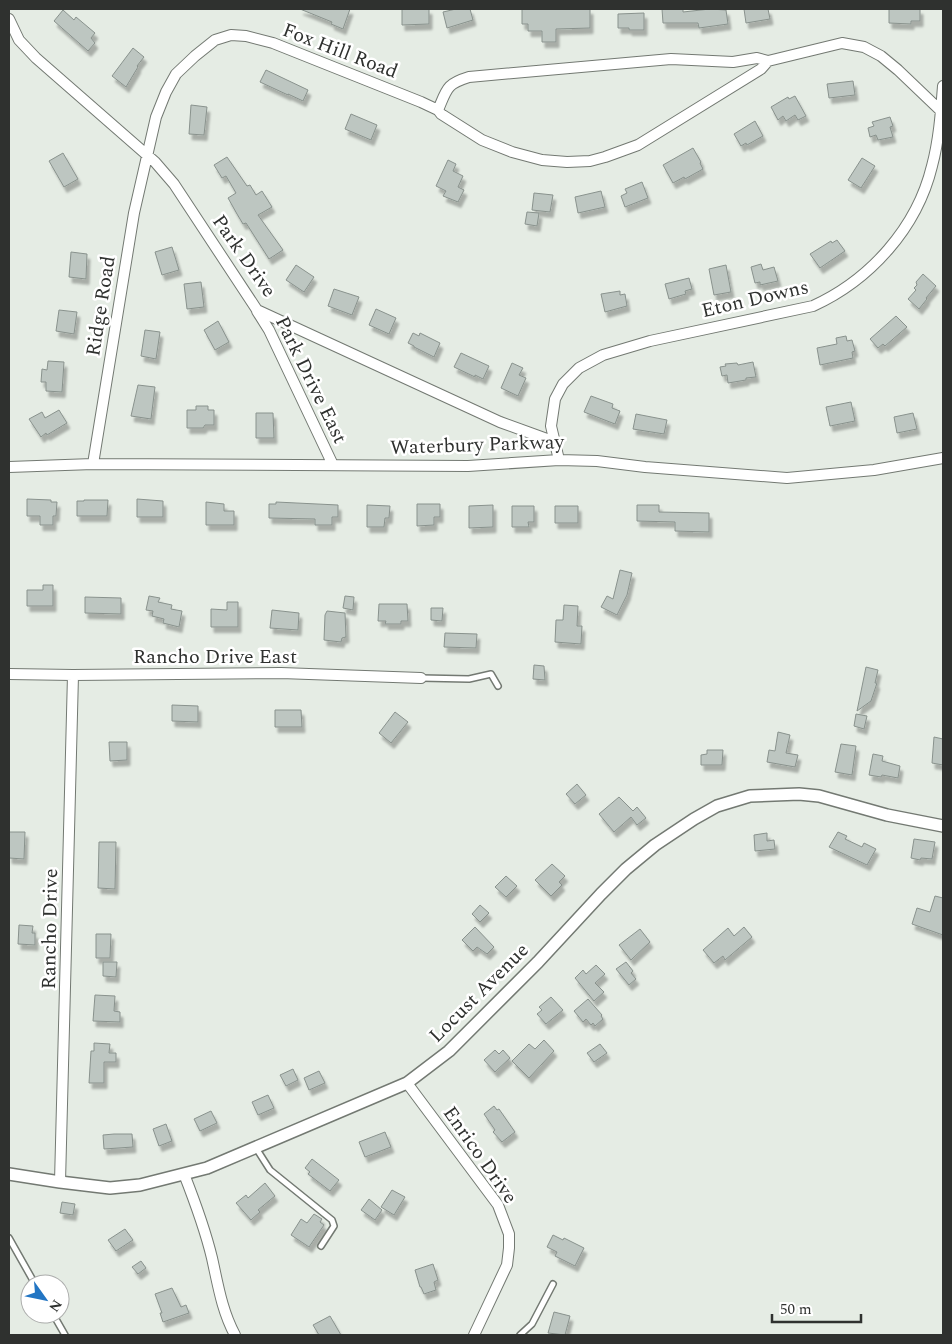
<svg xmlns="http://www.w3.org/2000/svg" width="952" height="1344" viewBox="0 0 952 1344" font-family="Spectral,serif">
<defs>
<filter id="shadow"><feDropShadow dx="3" dy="5.5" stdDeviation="1" flood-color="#0004"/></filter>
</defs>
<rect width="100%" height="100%" fill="#e5ece4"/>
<path fill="#bdc6c1" stroke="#89928d" filter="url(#shadow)" d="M300,9H350L343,29L331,24L332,22Z
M402,9H429V24L402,25Z
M456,9H470L473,20L447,28L443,12Z
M522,9H590V28L556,29V42H542V31H528V24H522Z
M662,9H683V12L710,9L726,10L728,24L699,28L698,23H663Z
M744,9H768L770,19L746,23Z
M889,9H920V21H911V24L889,23Z
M63,10L74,20L76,17L95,33L91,38L95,43L88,51L54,21Z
M644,13V30H629V28H618V14Z
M133,48L144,57L137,66L138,67L126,87L112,76Z
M266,70L308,90L303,101L288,94V95L260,82Z
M853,81L855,95L829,98L827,84Z
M795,96L806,116L798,120L795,115L786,121L783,116L778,120L771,107L788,97L789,99Z
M191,105L207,107L204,135L189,134Z
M351,114L377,125L371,140L345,129Z
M890,117L893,126L890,127L893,137L878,140L876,135L870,137L868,128L874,126L872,122Z
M755,121L763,136L747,145L746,143L741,146L734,134Z
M693,148L701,162L700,163L703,169L685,179L684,177L673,183L663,165Z
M63,153L78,179L64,187L49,161Z
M227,157L247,186L250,185L256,195L262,191L272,207L258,215L283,250L269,259L246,223L243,224L237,214L228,198L236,193L226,176L222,178L214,165Z
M862,158L875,166L861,188L848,180Z
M448,160L456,164L453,171L463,176L458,187L464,190L458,202L443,196L446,191L436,186Z
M642,182L648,198L625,207L621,196L627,193L625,189Z
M601,191L605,207L578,213L575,197Z
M534,193L553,195L550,212L532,210Z
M527,212L539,213L537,226L525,224Z
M837,240L845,251L820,268L810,254L831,241L832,243Z
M172,247L179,270L162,275L155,252Z
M71,252L87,254L86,279L69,277Z
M761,264L763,270L774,267L778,281L760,285V282L755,283L751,267Z
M296,265L314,277L304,292L286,280Z
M726,265L731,292L714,295L709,269Z
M923,274L936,286L926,298L927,299L919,309L908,299L916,290L914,288L917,285L916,282Z
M689,278L692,289L685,291L686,294L669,299L665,284Z
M201,282L204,307L187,309L184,284Z
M334,289L359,297L352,315L328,306Z
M620,291V295L625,294L627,306L605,312L601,294Z
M376,309L396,318L389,334L369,325Z
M59,310L77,312L74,334L56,331Z
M896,316L907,327L885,346L883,344L878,348L870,339Z
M218,321L229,342L215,350L204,330Z
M145,330L160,332L156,359L141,356Z
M413,333L419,336L420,333L440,343L434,357L414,347V346L408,343Z
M846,336L847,341L852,340L855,351L852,352L853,358L820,365L817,348L837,344L836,338Z
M461,353L489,366L483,379L475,375V377L454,367Z
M48,361L64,362L62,392L46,391V382H41L42,369L47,370Z
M753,362L756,377L746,378V380L728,383L727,375L722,376L720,367L726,366L725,364L737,363L738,365Z
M512,363L523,368L519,375L526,378L518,396L501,388Z
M138,385L155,387L151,419L131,416Z
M591,396L613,404L612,408L620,411L615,424L584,412Z
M851,402L855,421L830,426L826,407Z
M196,406H208V410H214V425H205L203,428H187V410H196Z
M59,410L67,423L47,435L46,433L41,437L29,419L42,412L45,418Z
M256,413H273L274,438H256Z
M913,413L917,429L897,433L894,417Z
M636,414L667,420L664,434L633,429Z
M27,499L51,500V502H57L56,516H53V525H40V516H27Z
M137,499L163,501V517H137Z
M84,500H108L107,516H77V501H84Z
M206,502L224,504V511H234V525H206Z
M276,502L338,505V517H332V525H315V519L269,518V504H276Z
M417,504H440V517H434V525L417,526Z
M367,505L390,506L389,518H385L384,527H367Z
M493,505V527L469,528V506Z
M637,505H659V512L709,513V532L675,531V522L637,521Z
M512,506H534V522H528L529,527H512Z
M555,506H578V523H555Z
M620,570L632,573L627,595L617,615L601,607L607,596L613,599Z
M43,585H53V606H27V590H43Z
M149,596L160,598L158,602L172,605L171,609L182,611L179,627L163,623L164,619L152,616L153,611L146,610Z
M345,596L354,597L353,610L343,608Z
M85,597L121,598V614L85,613Z
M227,602H238V627H211V609L227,610Z
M379,604H407L408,621H401V624H385L386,621H378Z
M564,605L578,606L577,626H582L581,644L555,642L556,620H563Z
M431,608H443L442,621L431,620Z
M272,610L299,613L298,630L270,628Z
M327,611L345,613L346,637L342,638L341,642L324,640L325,615Z
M445,633L477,634L476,648L444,647Z
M534,665L544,666L545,680L533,679Z
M866,667L878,670L875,683H877L871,701L857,711Z
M172,705L198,706V722L172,721Z
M275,710H301L302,727H275Z
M395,712L408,722L391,743L379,733Z
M856,714L867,716L864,729L854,726Z
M778,732L790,735L786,753L798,755L795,767L767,762L769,750L775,751Z
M934,737L943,739V765L932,763Z
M109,742H127V760L110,761Z
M841,744L856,746L852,775L835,772Z
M707,750H723L722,765H701V755L707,754Z
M873,754L883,756L882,761L900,766L898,778L882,775L881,777L869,775Z
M577,784L586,795L575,804L566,794Z
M619,797L633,811L637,807L646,818L637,825L631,817L614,832L599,814Z
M9,832H25L24,859L9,858Z
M838,832L847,836L845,839L862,847L864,843L876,849L867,865L829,847Z
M767,833V841L774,840L775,849L755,851L754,835Z
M914,839L935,842L932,859L921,858L920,860L911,858Z
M99,842H116L115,889L98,888Z
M552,864L565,876L559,882L562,885L551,896L535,880Z
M506,876L517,886L506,897L495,887Z
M935,896L943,898V935L912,924L917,908L930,912Z
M480,905L489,913L480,922L472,914Z
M19,925L33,926L32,933H35V945L18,944Z
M475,927L494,947L487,954L477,947L473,951L462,940Z
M744,927L752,937L725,960L723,956L714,963L703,950L728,928L734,936Z
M640,929L650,942L631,960L619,945Z
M96,934H111L110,958H96Z
M103,962H117L116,977L103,976Z
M626,962L633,971L631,973L636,979L629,985L616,969Z
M596,965L605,974L595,983L604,992L594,1001L575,978L583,970L586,974Z
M95,995L115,996L114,1011L120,1012V1022L93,1021Z
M551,997L563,1010L546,1024L537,1014L542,1010L539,1007Z
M588,999L602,1015L601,1016L603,1019L595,1026L593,1023L591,1025L586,1019L583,1022L574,1011Z
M544,1040L554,1051L529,1078L512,1061L529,1044L535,1049Z
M94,1043L110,1044L109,1053H116V1062H104V1083H89L91,1051H94Z
M600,1044L607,1053L594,1062L587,1053Z
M495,1050L499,1054L503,1050L510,1058L495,1072L484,1060Z
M293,1069L298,1080L286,1086L280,1075Z
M319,1071L325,1083L309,1090L304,1078Z
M268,1095L274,1108L258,1115L252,1102Z
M494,1106L497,1110L499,1109L515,1132L502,1142L493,1132L495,1130L484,1114Z
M211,1111L217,1123L200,1131L194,1119Z
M166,1124L172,1141L159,1146L153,1129Z
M385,1132L391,1147L365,1157L359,1142Z
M114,1134H132L133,1147L104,1149L103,1135Z
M312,1159L339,1180L330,1191L308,1174L310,1172L305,1168Z
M265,1183L275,1196L258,1210L260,1212L251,1220L236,1203L246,1195L248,1198Z
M392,1190L405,1197L394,1215L381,1207Z
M369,1199L382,1210L375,1220L361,1210Z
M62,1202L75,1204L73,1215L60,1213Z
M314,1214L322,1219L320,1222L324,1225L309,1247L291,1235L301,1219L307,1223Z
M125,1229L133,1240L116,1251L108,1240Z
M553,1235L563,1240L564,1238L584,1248L575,1266L555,1256L557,1252L547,1247Z
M141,1261L146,1268L138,1274L132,1267Z
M433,1264L438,1280L434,1282L436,1290L424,1294L421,1287H420L415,1270Z
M172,1288L181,1307L186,1305L189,1313L163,1322L160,1313H162L155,1294Z
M554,1312L570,1316L565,1335L548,1333Z
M330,1316L341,1335H319L313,1325Z"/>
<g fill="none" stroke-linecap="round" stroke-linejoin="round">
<defs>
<path id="service" d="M421,678L469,679L491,674L498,686
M256,1148L270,1170L332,1220L334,1226L321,1246
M9,1238L35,1284
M53,1314L65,1335
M520,1335L532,1324L553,1284"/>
<path id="minor" d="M9,19L19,40L36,58L155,162L174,184L257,310L500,422L555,442
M438,110C447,89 446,84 469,77L671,59L733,62L757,58L768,61L842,43L864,47L881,56L898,70L943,113
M257,311L269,330L333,465
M559,460L551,426L555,399L563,384L579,368L603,355L650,341L813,306C870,280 917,228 932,166C939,140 941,112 943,86
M93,464L134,213L156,117L166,92L176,74L195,56L215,40L231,35L246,36L273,43L421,102L438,110L441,114L482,140L512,152L542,160L567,162L590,161L605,157L638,145L761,69L768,61
M9,467L93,464L468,466L559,460L597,461L645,467L787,478L874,470L943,458
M9,674L73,675L281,673L421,678
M407,1083L498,1205L509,1234V1248L507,1265L474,1335
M184,1174C195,1202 205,1229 212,1258C218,1285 222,1311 235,1335
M60,1182L73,675"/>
<path id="tertiary" d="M9,1174L60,1182L110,1188L140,1185L207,1168L407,1083L449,1051L538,962L601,894L626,869L655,845L694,819L717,806L750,796L799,794L819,796L887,815L943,826"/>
</defs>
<use href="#service" stroke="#737972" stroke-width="8"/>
<use href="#minor" stroke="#737972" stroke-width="12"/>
<use href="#tertiary" stroke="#737972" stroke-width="14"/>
<use href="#service" stroke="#fff" stroke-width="5"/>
<use href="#minor" stroke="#fff" stroke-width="10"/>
<use href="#tertiary" stroke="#fff" stroke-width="11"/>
</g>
<g text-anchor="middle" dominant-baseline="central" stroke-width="5" stroke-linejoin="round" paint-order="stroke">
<g font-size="20" fill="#2f312f" stroke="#fff">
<text transform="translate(340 51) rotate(21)">Fox Hill Road</text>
<text transform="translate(244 256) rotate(55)">Park Drive</text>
<text transform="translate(755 299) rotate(-13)">Eton Downs</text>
<text transform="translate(101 306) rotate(-81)">Ridge Road</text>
<text transform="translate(311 380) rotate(64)">Park Drive East</text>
<text transform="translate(477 445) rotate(-2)">Waterbury Parkway</text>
<text x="215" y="657">Rancho Drive East</text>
<text transform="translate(50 929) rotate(-89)">Rancho Drive</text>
<text transform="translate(479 993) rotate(-45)">Locust Avenue</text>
<text transform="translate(480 1155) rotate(55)">Enrico Drive</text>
</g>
</g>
<rect width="952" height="1344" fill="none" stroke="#2f312f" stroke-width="20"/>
<g transform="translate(45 1299) rotate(123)"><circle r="24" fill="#ffffff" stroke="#acadac"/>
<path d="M0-4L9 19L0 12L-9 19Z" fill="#2275c3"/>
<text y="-8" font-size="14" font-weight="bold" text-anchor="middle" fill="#2f312f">N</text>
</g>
<path d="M772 1314v8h89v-8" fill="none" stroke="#2f312f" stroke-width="2.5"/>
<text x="780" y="1314" font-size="15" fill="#2f312f" stroke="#ffffff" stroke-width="4" paint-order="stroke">50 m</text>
</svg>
